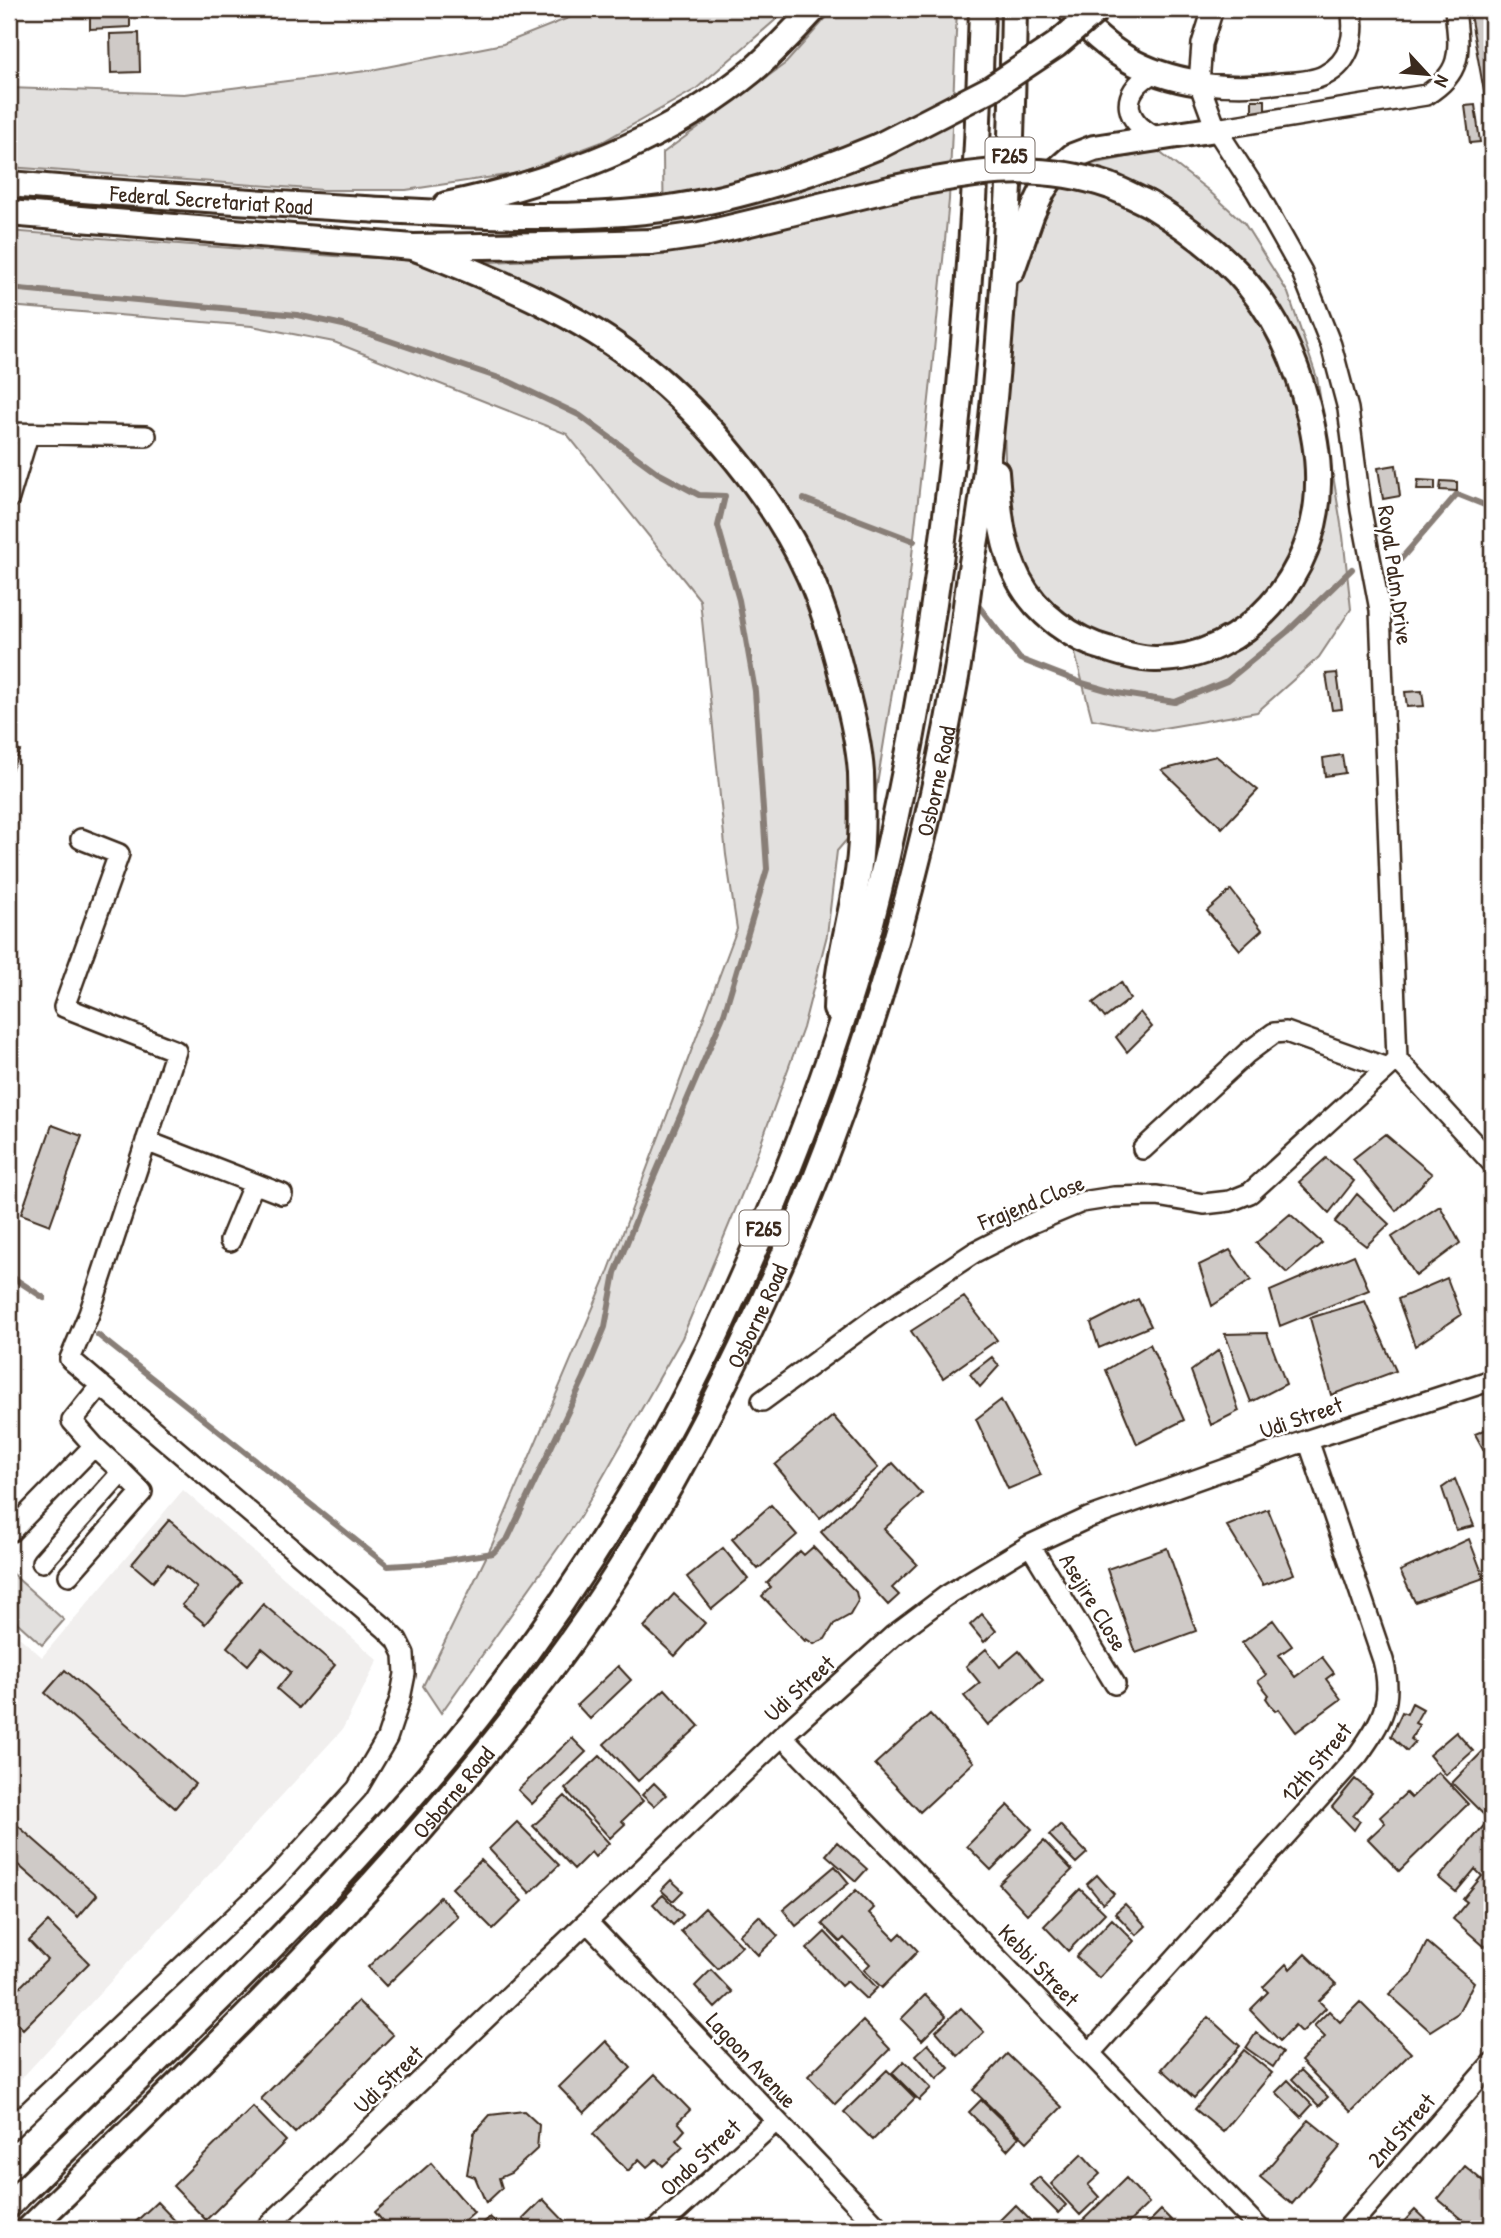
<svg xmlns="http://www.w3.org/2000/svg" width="1501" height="2238" viewBox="0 0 1501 2238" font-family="'Patrick Hand',sans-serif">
<rect width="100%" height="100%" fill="#fff"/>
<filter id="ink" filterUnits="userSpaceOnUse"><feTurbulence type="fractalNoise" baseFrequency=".0143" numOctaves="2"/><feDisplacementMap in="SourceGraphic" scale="14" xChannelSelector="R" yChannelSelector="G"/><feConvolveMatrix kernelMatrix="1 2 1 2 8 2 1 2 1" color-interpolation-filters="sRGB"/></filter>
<g filter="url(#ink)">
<path fill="#f1efee" d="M183,1490L378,1660L342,1730L9,2092V1628L42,1657Z"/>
<path fill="#e2e0de" stroke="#8e857e" stroke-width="2" d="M591,9H788L696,89L602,142L519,173L406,190H323L9,167V88L184,94L366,71L503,44Z
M834,9H957L949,200L930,390L907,601L873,809L837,851L827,935L803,1028L746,1184L682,1338L580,1517L441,1713L423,1686L492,1545L607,1275L737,929L726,855L700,600L567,434L334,342L252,326L9,306V231L348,257L490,262L664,255L663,153L786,63Z
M1158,151L1208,190L1244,223L1288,293L1317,378L1343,536L1351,609L1319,657L1257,712L1152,730L1092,719L1065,615L1026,577L1007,523L1004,427L1018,284L1031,212L1041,174Z
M9,1571L64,1620L42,1645L9,1615Z"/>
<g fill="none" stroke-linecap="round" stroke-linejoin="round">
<path stroke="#887e77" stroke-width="6" d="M9,288L297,315L343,325L508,381L579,415L658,473L699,495L725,496L718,526L739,600L755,691L767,869L724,1014L639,1212L615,1273L605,1327L584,1378L508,1538L493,1553L421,1564L388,1566L98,1335
M804,499L914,541
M1401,559L1457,494L1492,508
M977,604L1020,659L1082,683L1117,693L1175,702L1227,681L1288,631L1352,569
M9,1275L44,1298"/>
</g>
<path fill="#cfcac7" stroke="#3b2a1e" stroke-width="2" d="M90,9H130V27L90,29Z
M1469,9H1492V96L1485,97Z
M139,33L140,72L111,73L110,34Z
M1252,100H1265V113H1252Z
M1475,105L1480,142L1470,143L1465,106Z
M1396,465L1400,496L1383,499L1378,468Z
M1418,480L1435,481V490H1417Z
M1441,481L1457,482V491L1440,490Z
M1337,673L1342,709L1332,710L1326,674Z
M1422,691L1424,706L1407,707L1405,692Z
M9,747L20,751L9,775Z
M1342,755L1345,773L1325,776L1323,758Z
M1216,756L1258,790L1222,828L1162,770Z
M1231,890L1262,930L1240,950L1207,911Z
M1121,982L1130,999L1105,1018L1093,1003Z
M1140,1012L1152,1027L1127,1052L1116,1037Z
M52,1125L82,1136L50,1225L21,1214Z
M1385,1134L1432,1174L1396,1211L1353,1159Z
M1326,1158L1354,1181L1329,1213L1299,1182Z
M1357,1194L1389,1224L1366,1246L1335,1222Z
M1440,1206L1460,1243L1416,1276L1392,1237Z
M1290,1214L1322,1243L1287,1273L1256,1243Z
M1230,1250L1251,1280L1212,1306L1199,1265Z
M1354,1255L1369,1290L1280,1326L1270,1291Z
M1447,1278L1461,1315L1415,1346L1398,1299Z
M964,1297L997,1340L943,1378L911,1331Z
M1138,1299L1151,1326L1099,1348L1091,1323Z
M1365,1301L1396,1371L1331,1395L1310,1318Z
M1267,1333L1286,1384L1251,1402L1225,1334Z
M1150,1344L1184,1420L1137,1444L1106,1370Z
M1219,1350L1239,1411L1211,1425L1191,1371Z
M992,1357L999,1366L980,1387L970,1374Z
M1001,1400L1041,1475L1008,1489L976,1419Z
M833,1416L878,1468L820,1518L775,1465Z
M1492,1427V1465L1475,1434Z
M893,1463L922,1494L884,1529L917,1564L892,1588L899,1595L888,1605L821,1532Z
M1455,1479L1474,1526L1456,1530L1442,1488Z
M771,1505L797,1535L758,1569L732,1539Z
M1268,1509L1294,1574L1263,1585L1227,1526Z
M169,1520L241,1582L205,1624L182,1605L197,1588L168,1564L153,1582L132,1564Z
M1469,1539L1484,1578L1415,1602L1400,1571Z
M813,1547L856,1592L858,1601L850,1615L834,1624L825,1639L814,1644L806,1639L805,1641L762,1596L771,1587L767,1583L800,1551L804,1555Z
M723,1548L748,1579L712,1609L687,1577Z
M1167,1548L1196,1631L1136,1653L1107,1569Z
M674,1594L705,1623L675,1656L644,1627Z
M263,1604L335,1665L299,1708L277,1689L291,1672L262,1648L248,1665L227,1647Z
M982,1614L996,1631L984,1642L970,1625Z
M1273,1620L1292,1646L1279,1655L1295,1677L1322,1657L1334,1673L1326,1679L1341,1699L1296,1732L1279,1709L1275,1711L1266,1698L1269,1695L1258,1681L1266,1675L1242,1643Z
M986,1649L1000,1667L1019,1651L1043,1680L988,1725L964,1696L980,1683L966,1666Z
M618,1666L631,1680L590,1719L577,1705Z
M65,1670L195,1784L175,1808L45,1693Z
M665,1689L699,1726L638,1781L604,1744Z
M1412,1703L1423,1709L1415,1723L1419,1725L1411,1739L1415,1742L1407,1751L1391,1736L1402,1712L1407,1714Z
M930,1714L974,1762L920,1812L875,1764Z
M1456,1732L1473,1751L1446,1775L1429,1755Z
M572,1738L586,1752L532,1804L518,1790Z
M1488,1746L1492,1750V1808L1485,1816L1452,1783Z
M600,1756L643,1801L622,1821L625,1824L610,1838L565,1789Z
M1438,1772L1468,1804L1399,1871L1368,1839L1385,1823L1380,1817L1406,1793L1411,1798Z
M1355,1779L1372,1793L1353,1816L1360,1821L1354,1830L1332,1807Z
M654,1783L666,1795L654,1806L642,1795Z
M565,1796L609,1843L595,1857L591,1852L574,1869L533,1826Z
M1008,1805L1032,1829L991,1870L967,1846Z
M9,1818L97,1895L78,1917L9,1857Z
M517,1822L559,1865L530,1893L489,1849Z
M1487,1822L1492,1826V1850L1488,1855L1492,1858V1939L1485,1947L1453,1919L1467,1902L1463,1899L1482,1876L1475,1869L1456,1892L1439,1878Z
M1060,1825L1087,1853L1076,1863L1049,1835Z
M1044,1841L1072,1870L1027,1914L999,1884Z
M837,1842L867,1869L856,1881L826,1855Z
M481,1860L522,1901L493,1929L452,1888Z
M835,1866L849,1883L796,1926L783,1910Z
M1097,1875L1114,1894L1103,1904L1087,1884Z
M671,1880L683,1891L673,1901L661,1890Z
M1080,1889L1105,1913L1068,1951L1044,1926Z
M856,1890L874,1908L869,1913L895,1939L901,1933L918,1951L882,1988L864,1970L870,1964L844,1938L840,1942L822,1924Z
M663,1895L683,1915L673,1925L653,1904Z
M440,1897L458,1916L386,1986L368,1967Z
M1125,1904L1146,1926L1136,1935L1115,1913Z
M705,1908L742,1946L718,1969L681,1931Z
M759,1916L778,1936L758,1955L739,1935Z
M1112,1919L1134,1941L1099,1978L1076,1957Z
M48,1922L89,1963L23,2029L9,2015V1976L20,1987L47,1960L29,1941Z
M825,1932L877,1988L866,1999L847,1981L841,1986L807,1949Z
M1427,1942L1474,1982L1458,2013L1430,2031L1389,1994L1411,1975Z
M1305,1954L1336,1984L1319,2001L1326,2008L1302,2032L1295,2025L1280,2041L1250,2010L1268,1992L1263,1987L1286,1964L1290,1969Z
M711,1970L732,1992L715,2008L695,1986Z
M925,1995L946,2016L922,2040L901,2019Z
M358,2001L393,2035L295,2133L261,2099Z
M1360,2002L1411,2053L1351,2112L1301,2061L1325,2037L1314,2026L1329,2011L1340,2022Z
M961,2008L984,2032L958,2056L936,2031Z
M1208,2017L1240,2046L1194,2098L1162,2069Z
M863,2021L890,2049L835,2104L808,2076Z
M1256,2033L1283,2052L1273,2067L1246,2048Z
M606,2041L631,2068L584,2113L559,2087Z
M928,2044L949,2068L937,2079L916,2055Z
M1244,2050L1272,2073L1223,2132L1195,2109Z
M1007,2054L1062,2107L1027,2142L973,2090Z
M904,2061L931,2088L919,2100L892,2073Z
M887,2070L915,2098L873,2140L844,2112Z
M1301,2070L1328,2097L1319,2106L1292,2079Z
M655,2074L690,2110L678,2122L685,2130L676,2140L683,2147L663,2166L656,2159L647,2167L639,2159L628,2171L593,2134Z
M1288,2080L1312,2105L1301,2117L1276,2092Z
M981,2100L1019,2137L1007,2150L969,2112Z
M253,2107L286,2141L206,2220L173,2186Z
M524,2111L539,2125L537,2149L511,2173L499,2178L502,2188L486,2203L475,2177L467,2174L474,2133L490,2115Z
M1309,2120L1341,2146L1292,2204L1260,2177Z
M1082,2154L1100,2174L1088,2185L1099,2197L1080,2215L1051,2184Z
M431,2163L474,2213L456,2229H389L375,2212Z
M1465,2166L1492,2189L1491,2229H1474L1438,2199Z
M1039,2177L1066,2205L1058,2213L1030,2185Z
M1126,2178L1149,2203L1122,2229H1077L1075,2228Z
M543,2199L572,2229H533L523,2219Z
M157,2202L183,2229H128Z
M1015,2205L1039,2229H991Z
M1161,2210L1180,2229H1142Z
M1415,2210L1431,2225L1427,2229H1397Z
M490,2217L502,2229H477Z"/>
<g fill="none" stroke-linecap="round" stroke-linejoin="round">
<defs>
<path id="minor" d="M1213,9L1202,44L1199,83L1216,129L1257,192L1302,272L1331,345L1348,409L1361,510L1380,610L1397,1059
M1153,73C1117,94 1124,123 1160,139
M1199,83C1228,87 1253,87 1282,83C1295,82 1312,82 1325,75C1351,62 1356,34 1351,9
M1216,129L1426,95C1465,71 1459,49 1455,9
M9,433L146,436
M9,498L28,435
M1397,1059L1492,1163
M146,1141L282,1194
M1143,1149L1247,1053L1274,1033L1286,1032L1387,1068
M230,1241L254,1183
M762,1401L878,1316L975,1252L1032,1223L1082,1202L1114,1197L1157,1196L1204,1204L1230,1201L1250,1193L1397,1059
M11,1531L94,1446L72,1421L101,1385
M1030,1545L1115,1684
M42,1562L122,1472L94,1446
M69,1575L142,1492L122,1472
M782,1736L1260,2229
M588,1923L880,2229
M1090,2053L1358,1755C1382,1721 1394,1702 1383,1660L1308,1440
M9,2130L275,1879L357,1789L387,1738L400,1699L405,1674L404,1654L397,1640L385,1628L70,1359L89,1314L176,1051L64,1007L119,854L81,839
M265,2229L782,1736L894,1635L946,1596L1030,1545L1088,1518L1308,1440L1492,1380
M657,2229L776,2121
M1347,2229L1492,2063"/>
<g id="major">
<path d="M1069,9C1108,52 1141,74 1199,83"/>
<path id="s1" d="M9,184C127,194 245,202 364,209C457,214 551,221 645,211C725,203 805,177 879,146"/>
<path d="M446,205C555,182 667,141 753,70C775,51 795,29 814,9"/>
<path d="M9,213L413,247L546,245L651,242L700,235L890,189"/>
<path d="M413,247C492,279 575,311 642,365C707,417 775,499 809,575C824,608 834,644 843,680C851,710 859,742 861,773C862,810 863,848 856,884C849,927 837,965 836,1009"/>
<path d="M1012,270L1032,213L1043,190L1056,171L1073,156L1094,148L1216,129"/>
<path d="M996,472C999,509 1001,546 1019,580C1036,613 1073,640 1108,649C1123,654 1139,659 1155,659C1247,660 1318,573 1318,484C1319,457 1313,427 1306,401C1281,306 1231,254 1149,204"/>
<path d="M9,2205C169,2047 336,1895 477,1718C533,1647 587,1568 633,1491C689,1399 734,1298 776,1199C817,1099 854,996 879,890C948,602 974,304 982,9"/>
<path id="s2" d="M29,2229C228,2036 432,1843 591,1613C648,1529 697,1441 741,1349C845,1135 915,911 956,677C962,643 965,610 970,576C973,555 977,535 980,514C996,406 1003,295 1009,186C1012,127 1013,68 1014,9"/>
</g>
</defs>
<use href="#minor" stroke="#3b2a1e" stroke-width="24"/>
<use href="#major" stroke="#3b2a1e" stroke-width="30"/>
<use href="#minor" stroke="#fff" stroke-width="19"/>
<use href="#major" stroke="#fff" stroke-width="24"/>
<defs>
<path id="major-bridge" d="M879,146L990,89L1056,45L1098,9
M890,189C964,173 1036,160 1110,186C1123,191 1136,198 1149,204"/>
</defs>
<use href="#major-bridge" stroke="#3b2a1e" stroke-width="30" stroke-linecap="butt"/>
<use href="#major-bridge" stroke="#fff" stroke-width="24"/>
</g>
</g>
<g text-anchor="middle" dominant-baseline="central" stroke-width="5" stroke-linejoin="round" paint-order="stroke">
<g fill="#fff" stroke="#766a62" stroke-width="2">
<rect x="985.5" y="137.5" width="49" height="35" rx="5"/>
<rect x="739.5" y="1210.5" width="49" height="35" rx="5"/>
</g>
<g font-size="21" font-weight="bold" fill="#3b2a1e">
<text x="1010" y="155">F265</text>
<text x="764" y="1228">F265</text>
</g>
<g font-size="23" fill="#3b2a1e" stroke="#fff">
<text stroke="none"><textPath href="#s1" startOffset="203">Federal Secretariat Road</textPath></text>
<text transform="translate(1396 575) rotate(82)">Royal Palm Drive</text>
<text stroke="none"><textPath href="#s2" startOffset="1741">Osborne Road</textPath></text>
<text transform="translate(1031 1202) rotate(-22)">Frajend Close</text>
<text stroke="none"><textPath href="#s2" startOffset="1176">Osborne Road</textPath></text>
<text transform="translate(1301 1417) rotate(-19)">Udi Street</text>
<text transform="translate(1094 1602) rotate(59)">Asejire Close</text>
<text transform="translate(799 1688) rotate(-42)">Udi Street</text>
<text transform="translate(1316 1762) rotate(-50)">12th Street</text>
<text stroke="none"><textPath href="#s2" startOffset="609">Osborne Road</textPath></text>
<text transform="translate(1039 1965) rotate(46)">Kebbi Street</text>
<text transform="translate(752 2060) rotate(47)">Lagoon Avenue</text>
<text transform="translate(388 2079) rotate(-44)">Udi Street</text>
<text transform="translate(1401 2130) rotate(-49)">2nd Street</text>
<text transform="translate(700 2157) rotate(-43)">Ondo Street</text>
</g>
</g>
<rect width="1501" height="2238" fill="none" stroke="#fff" stroke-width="35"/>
<rect x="18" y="18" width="1466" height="2203" fill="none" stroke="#3b2a1e" stroke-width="2.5" filter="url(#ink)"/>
<g transform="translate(1427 74) rotate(116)" stroke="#ffffff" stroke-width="5" paint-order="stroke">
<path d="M0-5L12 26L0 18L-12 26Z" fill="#3b2a1e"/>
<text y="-10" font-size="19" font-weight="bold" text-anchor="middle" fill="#3b2a1e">N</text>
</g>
</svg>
